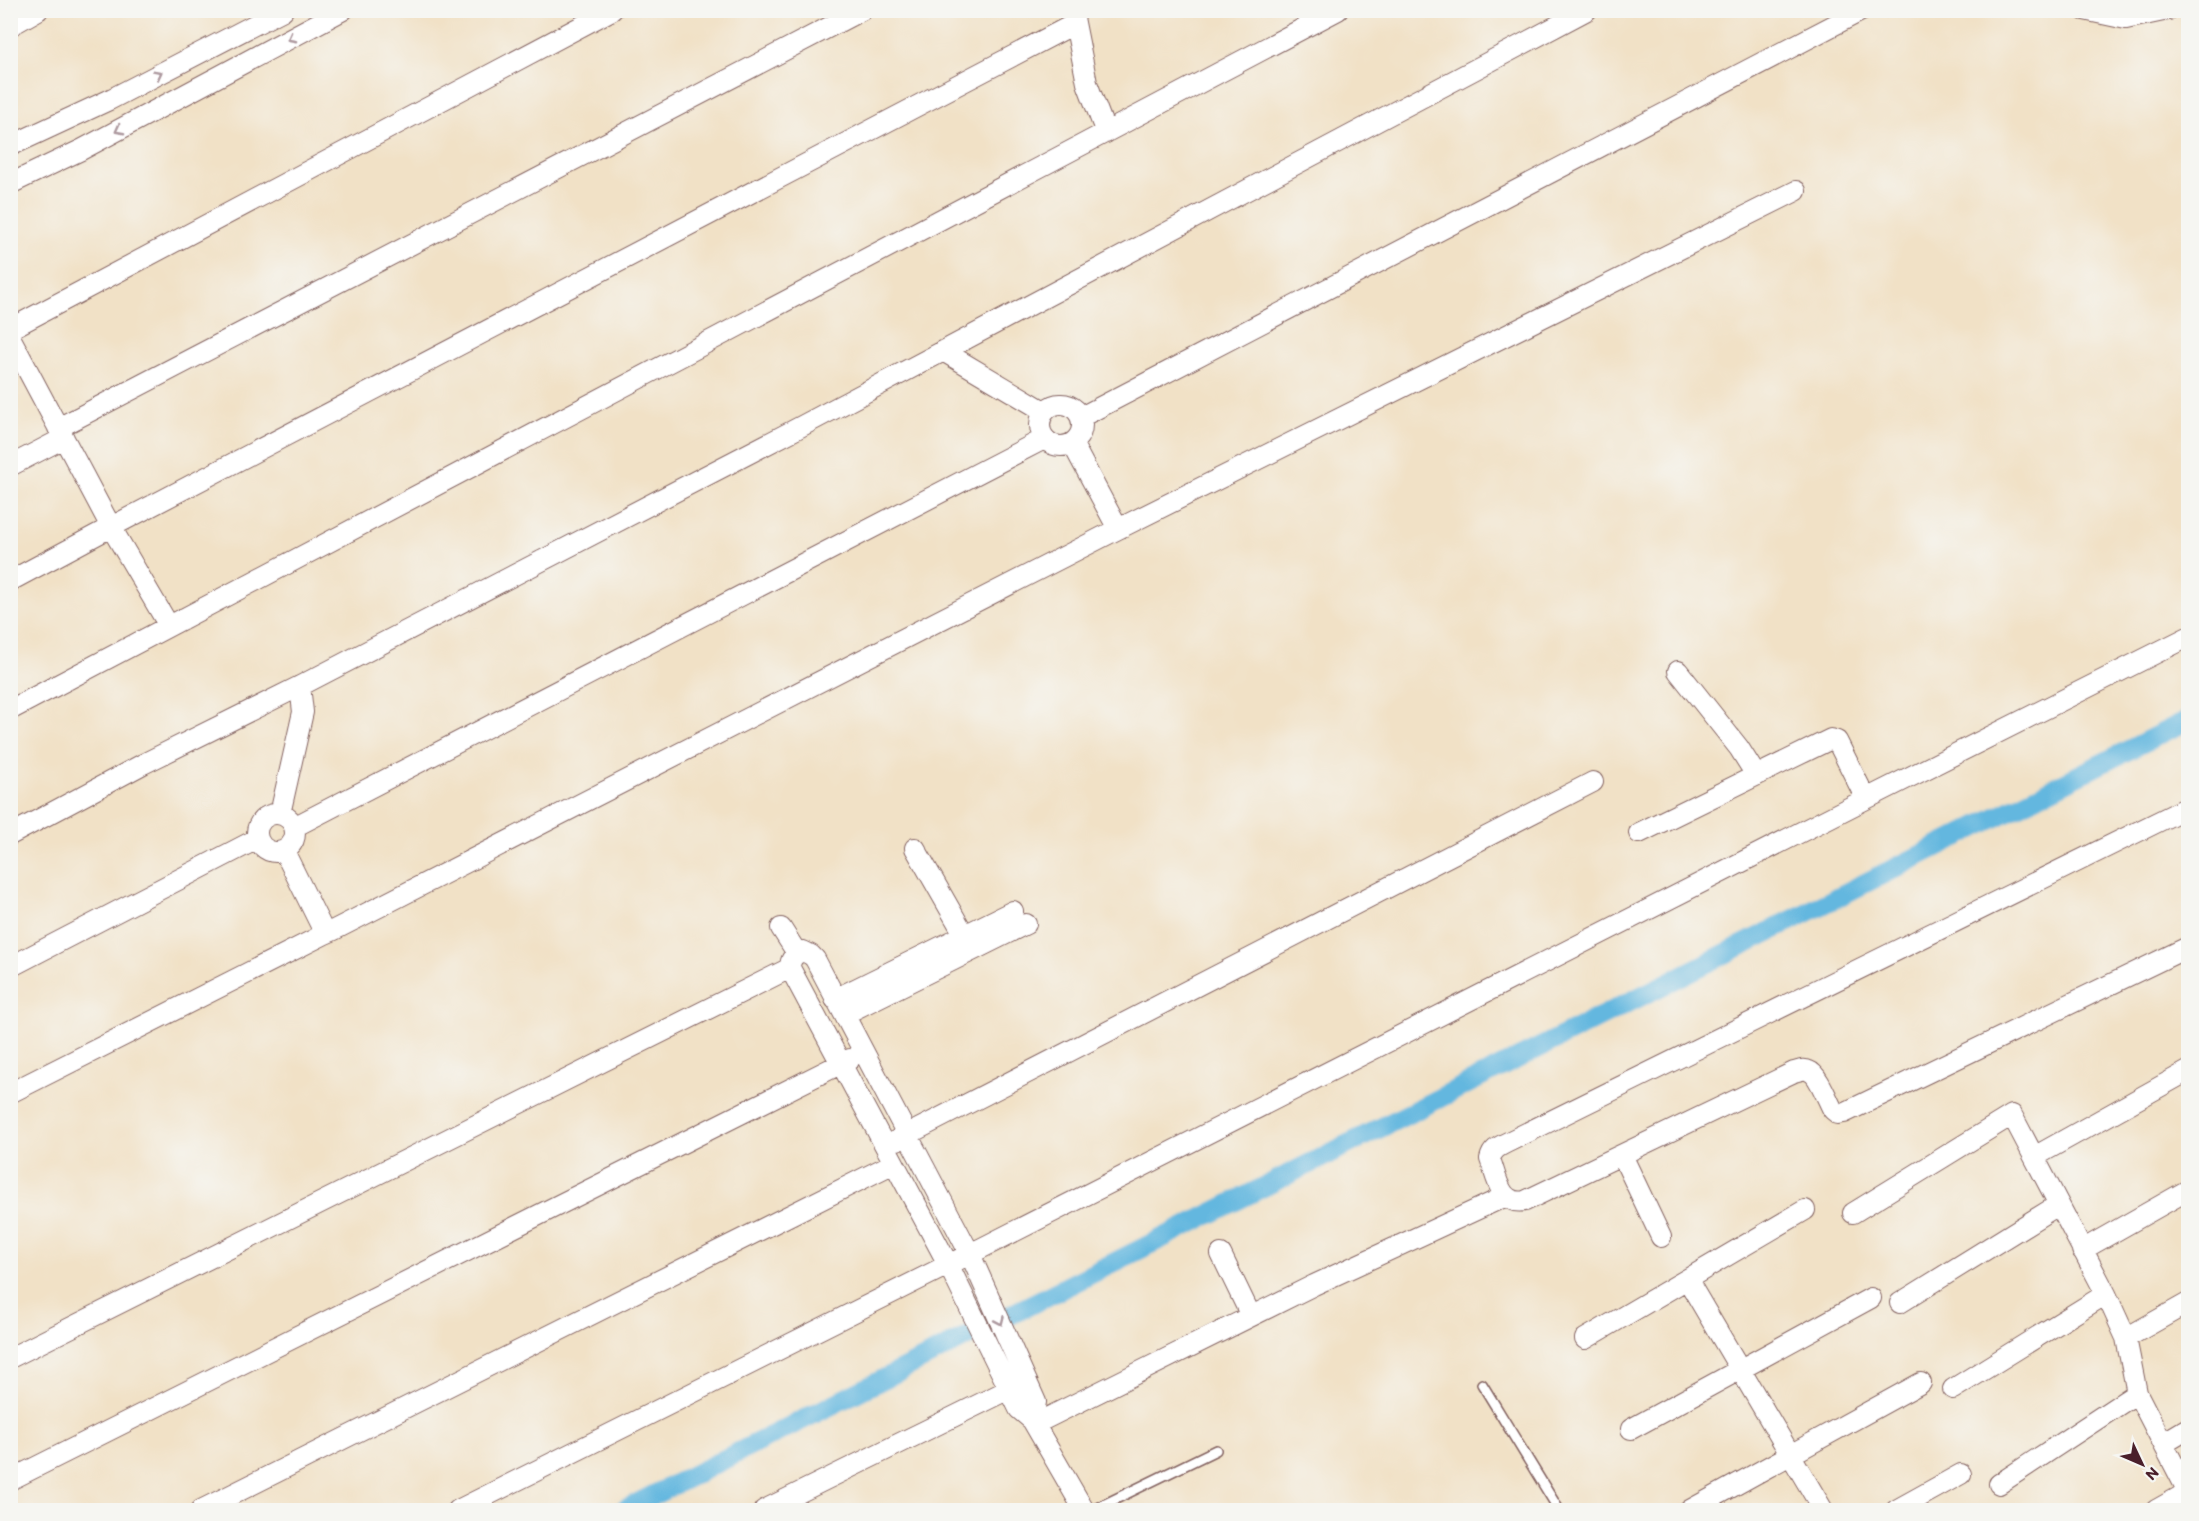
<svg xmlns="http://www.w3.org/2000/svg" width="2199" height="1521" viewBox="0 0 2199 1521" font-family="Itim,sans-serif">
<rect width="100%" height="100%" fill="#f6f6f2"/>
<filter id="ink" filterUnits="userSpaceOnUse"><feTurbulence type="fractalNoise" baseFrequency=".0167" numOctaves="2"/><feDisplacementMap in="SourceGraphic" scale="12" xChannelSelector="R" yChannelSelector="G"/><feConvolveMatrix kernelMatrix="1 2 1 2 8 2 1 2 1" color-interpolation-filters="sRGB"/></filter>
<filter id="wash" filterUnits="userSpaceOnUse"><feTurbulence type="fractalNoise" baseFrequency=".008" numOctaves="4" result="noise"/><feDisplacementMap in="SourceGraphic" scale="24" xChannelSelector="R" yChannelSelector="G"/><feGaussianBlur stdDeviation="1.35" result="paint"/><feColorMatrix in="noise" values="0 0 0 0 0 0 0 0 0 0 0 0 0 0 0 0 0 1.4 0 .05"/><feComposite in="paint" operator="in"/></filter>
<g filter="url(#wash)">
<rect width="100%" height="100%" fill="#f1e1c6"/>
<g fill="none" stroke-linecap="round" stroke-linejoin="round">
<path stroke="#63b7df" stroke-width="20" d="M624,1510L2188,720"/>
</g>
</g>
<g filter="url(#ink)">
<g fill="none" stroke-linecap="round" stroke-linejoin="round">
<defs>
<path id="lane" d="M1482,1384L1559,1510
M1093,1510L1216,1450"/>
<path id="street" d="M2084,10L2126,19L2168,10
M1073,13L1087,83L1106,133
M10,26L38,10
M10,146L109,100L283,10
M10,184L81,150L343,10
M10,329L612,10
M10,337L111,527L169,626
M943,351L1044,411
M1040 425a21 21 0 1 1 42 0a21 21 0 1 1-42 0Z
M1081,417L1863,10
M58,428L862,10
M1072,443L1118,529
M10,466L64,438
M10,581L111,527L1074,24
M1678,671L1739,748L1756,775
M10,710L1338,10
M2188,807L1506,1143C1498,1147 1492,1150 1490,1159C1497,1178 1500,1206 1525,1201L1794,1072C1799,1071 1804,1068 1809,1071C1818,1074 1828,1101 1833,1110L1838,1114L1844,1113L2188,947
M257 833a19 19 0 1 1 38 0a19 19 0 1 1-38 0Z
M280,814L303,712L300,686
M294,827L1044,439
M1639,833L1831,739L1837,741L1866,799
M10,835L143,764L300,686L798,428L1587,10
M915,848L964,934
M284,851L325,934L334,930L1118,529L1796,191
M781,928L797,953
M803,951L811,955L815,959L970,1254L1036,1402L1032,1420L1019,1409L948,1264L790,968C790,959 794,954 803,951Z
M10,967L257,839
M835,999L1013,911
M845,1014L1026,924
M10,1093L325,934
M897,1140L1593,782
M1622,1155L1661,1237
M2034,1157L2188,1071
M1853,1213L2012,1115L2106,1294L2126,1338L2137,1393L2188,1492L2156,1510
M2082,1250L2188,1190
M1221,1254L1251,1316
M1687,1279L1823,1510
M1900,1303L2058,1205
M2126,1338L2188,1303
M1585,1339L1805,1210
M10,1358L790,968
M1953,1389L2106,1294
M1032,1420L1084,1510
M1035,1424L1314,1285L1504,1197
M1631,1429L1871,1298
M2163,1443L2188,1428
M10,1480L850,1059
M1999,1484L2137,1393
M201,1510L894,1163
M458,1510L970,1254L1866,799L2188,637
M764,1510L1020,1384
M1690,1510L1921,1383
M1896,1510L1961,1474"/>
</defs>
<use href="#lane" stroke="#846361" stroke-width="12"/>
<use href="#street" stroke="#846361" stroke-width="22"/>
<use href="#lane" stroke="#fff" stroke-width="9"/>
<use href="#street" stroke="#fff" stroke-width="20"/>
</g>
<defs><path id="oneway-chevron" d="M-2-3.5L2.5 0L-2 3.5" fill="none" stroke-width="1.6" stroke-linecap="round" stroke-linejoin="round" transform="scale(1.5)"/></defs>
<g stroke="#ae9aa0">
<use href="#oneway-chevron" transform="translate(291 38) rotate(152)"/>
<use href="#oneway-chevron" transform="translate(158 74) rotate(-27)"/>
<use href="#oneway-chevron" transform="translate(119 130) rotate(152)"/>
<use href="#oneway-chevron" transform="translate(1000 1321) rotate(66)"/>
</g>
</g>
<rect width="2199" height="1521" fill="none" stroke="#f6f6f2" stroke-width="36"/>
<g transform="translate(2142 1464) rotate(134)" stroke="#f6f6f2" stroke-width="4.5" paint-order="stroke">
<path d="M0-4.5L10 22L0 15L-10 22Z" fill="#4a1f2b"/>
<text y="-9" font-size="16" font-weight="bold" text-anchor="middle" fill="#4a1f2b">N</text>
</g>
</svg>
